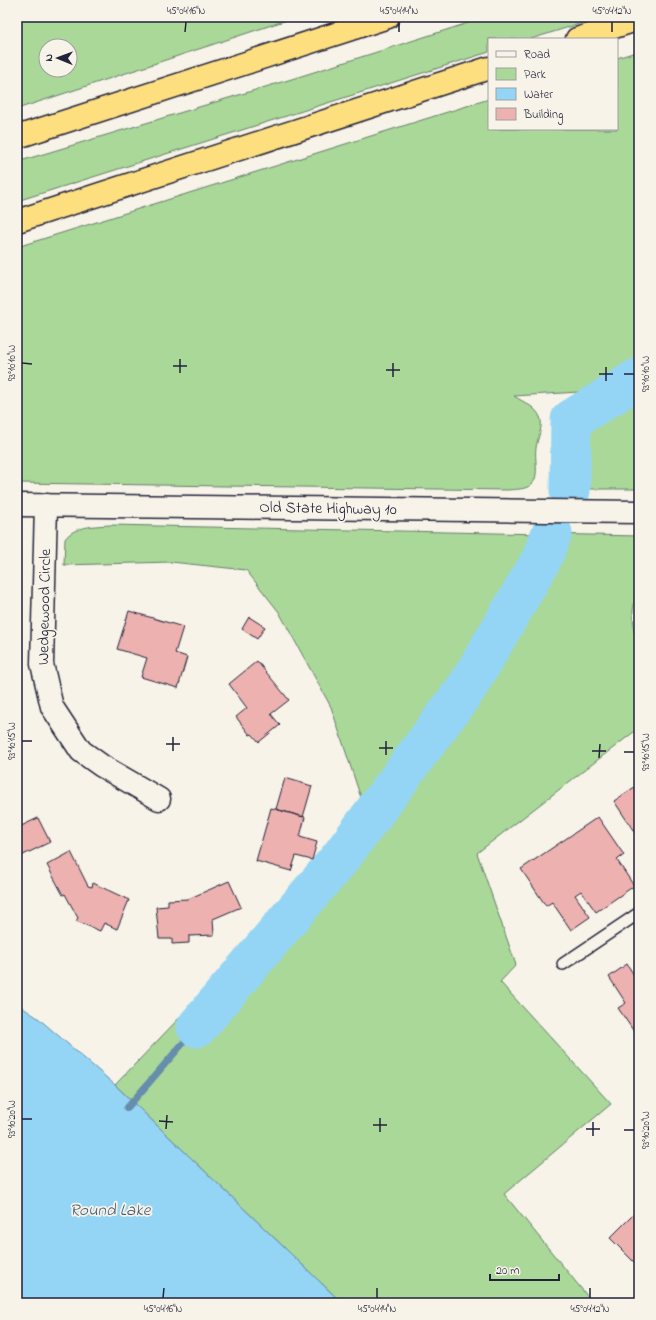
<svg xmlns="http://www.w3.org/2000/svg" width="656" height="1320" viewBox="0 0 656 1320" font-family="'Indie Flower',sans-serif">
<rect width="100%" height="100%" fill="#f7f3e8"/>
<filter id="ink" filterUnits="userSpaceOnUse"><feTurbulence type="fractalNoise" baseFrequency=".025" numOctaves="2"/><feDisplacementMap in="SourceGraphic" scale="8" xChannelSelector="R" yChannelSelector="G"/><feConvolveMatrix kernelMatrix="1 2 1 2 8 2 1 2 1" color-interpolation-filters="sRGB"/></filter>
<g filter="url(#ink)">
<path fill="#a9d898" stroke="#667d6a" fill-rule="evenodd" d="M17,17H296L17,109ZM46,46H70V70H46Z
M487,17H601L531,39H489V52L17,201V162L295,78Z
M639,51V489H560C550,480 554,449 561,439C568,430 576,424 586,420L579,392L514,396C523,402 535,406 540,417C544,427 537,438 536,448C534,458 540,476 532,484C526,490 516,489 508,490L17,483V247L489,99V129H617V58Z
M110,525L639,536V571L633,611L634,631L639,645V728L477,853L516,965L500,982L611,1104L504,1194L593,1303H342L115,1085L325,866L364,807L331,707L279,612L246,570L171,562L64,565L65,539C74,526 95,526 110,525Z"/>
<path fill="#94d5f5" stroke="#668dab" d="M17,1004L38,1018L115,1085L342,1303H17Z"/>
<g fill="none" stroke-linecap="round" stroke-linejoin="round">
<path stroke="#668dab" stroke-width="7" d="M127,1108L197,1027"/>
<path stroke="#94d5f5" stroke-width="41" d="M570,491L571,420L639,378
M197,1027L341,857L467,687L540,562L552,533"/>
</g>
<path fill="#edb1b0" stroke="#22223b" d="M129,611L183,627L175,653L187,657L178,688L141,677L147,658L117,649Z
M249,617L265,627L257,639L242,629Z
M257,661L289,700L271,714L280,725L259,742L252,734L250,735L236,717L247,708L229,684Z
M285,778L312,786L303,817L276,809Z
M639,784V839L614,801Z
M271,808L305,817L300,837L317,842L312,860L296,856L291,871L256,861Z
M598,817L624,855L617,860L634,886L596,912L581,891L575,895L590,917L571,930L552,902L546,906L521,869Z
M38,818L50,842L17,858V828Z
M71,852L88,886L92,887L93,883L129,900L117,929L104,923L100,931L76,921L78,918L65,894L63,895L47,865Z
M229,881L241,907L213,919L214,935L189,936V943L172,944V939H159L156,907L168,906V900L188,899Z
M627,964L639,983V1039L618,1008L626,1003L609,977Z
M639,1209V1267L610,1238Z"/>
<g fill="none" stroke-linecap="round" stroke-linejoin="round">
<defs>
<path id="service" d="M563,964L639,913"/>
<path id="minor" d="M46,505L42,664L52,707L81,751L102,766L159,799"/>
<path id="tertiary" d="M17,505L639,512"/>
<path id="motorway" d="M577,39L639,19
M17,137L388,17
M17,221L489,68"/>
</defs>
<use href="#service" stroke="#22223b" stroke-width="14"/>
<use href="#minor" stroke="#22223b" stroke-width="25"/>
<use href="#tertiary" stroke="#22223b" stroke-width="25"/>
<use href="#motorway" stroke="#22223b" stroke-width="25"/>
<use href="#service" stroke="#f7f3e8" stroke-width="11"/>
<use href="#minor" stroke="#f7f3e8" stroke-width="22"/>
<use href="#tertiary" stroke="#f7f3e8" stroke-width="22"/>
<use href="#motorway" stroke="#fedf80" stroke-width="22"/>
</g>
</g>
<path fill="none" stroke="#22223b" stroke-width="1.5" d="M185,32L186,22M399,32V22M612,32V22M22,363L32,364M173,366H187M386,370H400M180,373V359M599,374H613M624,374H634M393,377V363M606,381V367M22,741H32M166,744H180M379,748H393M173,751V737M592,751H606M624,752H634M386,755V741M599,758L600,744M22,1119H32M159,1121L173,1122M373,1125H387M166,1129L167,1115M586,1129H600M624,1130H634M380,1132V1118M593,1136V1122M163,1298L164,1288M377,1298V1288M590,1298V1288"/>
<g text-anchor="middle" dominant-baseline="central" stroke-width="3.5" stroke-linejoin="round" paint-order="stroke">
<g font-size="16" fill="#22223b" stroke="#f7f3e8">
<text transform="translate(328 509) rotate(1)">Old State Highway 10</text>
<text transform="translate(45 607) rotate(-89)">Wedgewood Circle</text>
</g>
<g font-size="17" font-style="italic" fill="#445873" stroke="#f7f3e8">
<text x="110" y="1210">Round Lake</text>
</g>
</g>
<rect width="656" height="1320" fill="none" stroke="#f7f3e8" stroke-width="44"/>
<rect x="488" y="38" width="130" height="92" fill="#f7f3e8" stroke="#a29fa3"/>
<rect x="496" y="51" width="20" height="6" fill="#f7f3e8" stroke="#a29fa3"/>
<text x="524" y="58" font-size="12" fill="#22223b">Road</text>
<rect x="496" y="68" width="20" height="12" fill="#a9d898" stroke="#a29fa3"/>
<text x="524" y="78" font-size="12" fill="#22223b">Park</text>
<rect x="496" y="88" width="20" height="12" fill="#94d5f5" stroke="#a29fa3"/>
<text x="524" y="98" font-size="12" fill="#22223b">Water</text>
<rect x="496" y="108" width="20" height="12" fill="#edb1b0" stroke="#a29fa3"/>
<text x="524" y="118" font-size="12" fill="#22223b">Building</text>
<g transform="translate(58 58) rotate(271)"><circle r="19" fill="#f7f3e8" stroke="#a29fa3"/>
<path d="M0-3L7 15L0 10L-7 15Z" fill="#22223b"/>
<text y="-6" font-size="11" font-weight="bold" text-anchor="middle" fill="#22223b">N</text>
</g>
<path d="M490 1274v6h69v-6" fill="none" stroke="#22223b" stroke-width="2"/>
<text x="496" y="1274" font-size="12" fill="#22223b" stroke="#f7f3e8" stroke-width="3" paint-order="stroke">20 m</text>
<rect x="22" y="22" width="612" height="1276" fill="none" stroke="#22223b" stroke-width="1.5"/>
<g font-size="10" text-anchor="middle" fill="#22223b">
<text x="186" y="14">45°04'16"N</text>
<text x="399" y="14">45°04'14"N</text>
<text x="612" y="14">45°04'12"N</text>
<text transform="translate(11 363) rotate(-90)" y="4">93°10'10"W</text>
<text transform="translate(645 374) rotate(-90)" y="4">93°10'10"W</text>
<text transform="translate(11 741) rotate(-90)" y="4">93°10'15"W</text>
<text transform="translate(645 752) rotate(-90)" y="4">93°10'15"W</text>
<text transform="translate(11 1119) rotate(-90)" y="4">93°10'20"W</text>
<text transform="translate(645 1130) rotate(-90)" y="4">93°10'20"W</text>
<text x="163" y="1312">45°04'16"N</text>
<text x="377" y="1312">45°04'14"N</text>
<text x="590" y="1312">45°04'12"N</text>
</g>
</svg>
